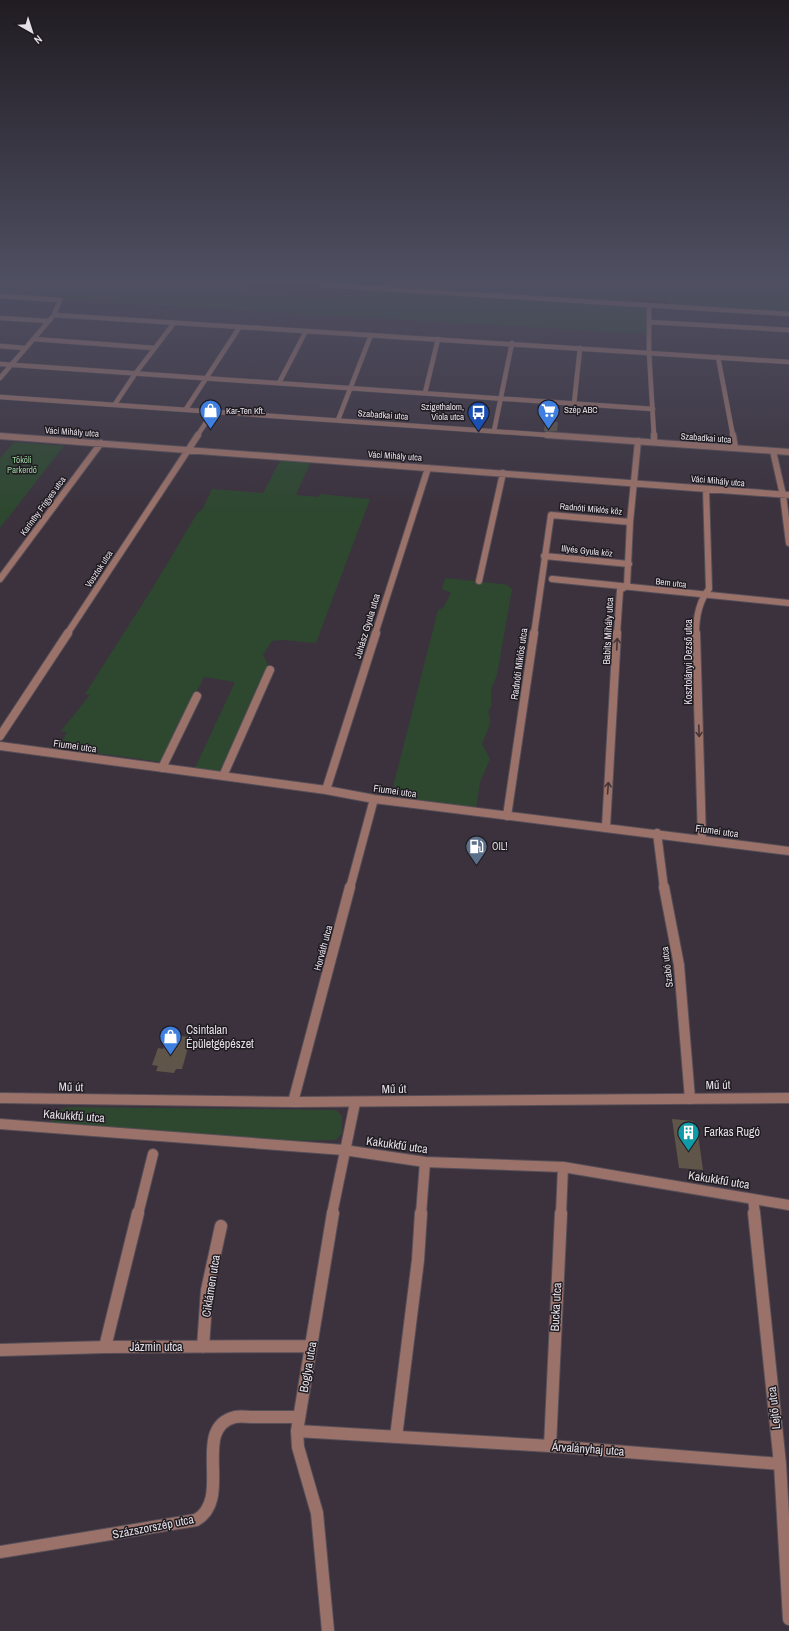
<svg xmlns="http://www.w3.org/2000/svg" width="789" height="1631" viewBox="0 0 789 1631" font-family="'Archivo Narrow',sans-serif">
<rect width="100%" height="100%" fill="#3b323d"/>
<path fill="#2e4830" d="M0,281H250L246,293L340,299L342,295H366L369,289L275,283L276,281H265H789V312L668,305V300L632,298V303L645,304L647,334L0,296Z
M14,442L64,446L0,528V458Z
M281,459L311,461L296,495L318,497L320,494L370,499L316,643L283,640L272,641L263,655L269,667L223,772L195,768L235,682L204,677L162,762L59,748L67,732L61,731L90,695L85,694L152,589L198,512L202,510L212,489L263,493Z
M445,578L502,584L507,585L512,589L497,675L491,689V706L488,712C494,722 485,735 482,744L490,759L480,782L476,809L391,795L438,610L443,608L451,593L442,589Z
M68,1107L336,1110L342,1116V1133L336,1140L286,1141L56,1125L51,1122C52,1112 59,1110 68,1107Z"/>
<path fill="#5f5649" d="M545,422H558L557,431H544Z
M179,1036L191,1037L182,1069H176L174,1073L156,1071L158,1066L152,1065L158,1048L163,1049L165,1044L176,1045Z
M672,1119L693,1121L694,1126L697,1127L703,1170L679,1168Z"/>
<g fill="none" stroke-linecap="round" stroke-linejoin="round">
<defs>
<path id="minor-far4" d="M321,285L789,314
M0,296L60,300L54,315L0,378
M649,306V352L654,436
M54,315L789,362
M0,318L48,321
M649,322L789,330
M34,339L154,348
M0,346L25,348
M718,357L733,436
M0,364L653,409
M279,383L306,331
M425,393L438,339
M115,404L135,374L174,323
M574,404L580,348
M186,409L239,328
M338,420L371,335
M494,431L512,343
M197,436L213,412"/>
<path id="minor-far3" d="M654,435V442
M733,435L735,448
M0,436L789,495
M773,451L783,495L789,543
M544,556L629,564
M0,579L101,443
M552,579L789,603
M479,581L503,473
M627,586L630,522L638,441
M67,634L198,435
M375,634L428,468
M534,634L551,515L630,522
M617,634L620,590L627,586
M696,634C696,619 699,601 709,589L706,489"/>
<path id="minor-far2" d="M696,633L702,839
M0,736L68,633
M0,746L326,790L374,799L789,851
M162,768L197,696
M223,776L270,670
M326,790L376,633
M507,816L534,633
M606,827L617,633
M657,833L664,888
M350,888L374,799"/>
<path id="minor-far1" d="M664,887L679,965L690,1099
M293,1102L350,887
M0,1124L344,1150L425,1162L563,1167L789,1205
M753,1199L755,1214
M138,1214L153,1154
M332,1214L355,1103
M421,1214L425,1162
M561,1214L563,1167"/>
<path id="minor" d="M754,1213L780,1464L789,1619
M105,1347L138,1213
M203,1347L207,1290L221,1226
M0,1350L105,1347L311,1346
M297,1431L550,1446L780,1464
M396,1437L418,1260L421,1213
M550,1446L561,1213
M0,1552L196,1520C234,1499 190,1428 235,1417C240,1416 247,1417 253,1417C268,1417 284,1417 299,1417
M328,1631L317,1513L298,1447L297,1431L333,1213"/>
<path id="tertiary-far2" d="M0,397L561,436"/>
<path id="tertiary-far1" d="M547,435L789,452"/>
<path id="tertiary" d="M0,1098L296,1102L789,1098"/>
</defs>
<use href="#minor-far4" stroke="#564e58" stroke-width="5.5"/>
<use href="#minor-far3" stroke="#564e58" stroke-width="8"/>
<use href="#minor-far2" stroke="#564e58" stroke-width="10"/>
<use href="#minor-far1" stroke="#564e58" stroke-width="12"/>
<use href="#minor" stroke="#564e58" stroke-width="14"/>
<use href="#tertiary-far2" stroke="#564e58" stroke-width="5.5"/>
<use href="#tertiary-far1" stroke="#564e58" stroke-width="8"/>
<use href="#tertiary" stroke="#564e58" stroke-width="12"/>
<use href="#minor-far4" stroke="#9b7269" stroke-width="4.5"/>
<use href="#minor-far3" stroke="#9b7269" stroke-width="6"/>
<use href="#minor-far2" stroke="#9b7269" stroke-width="8"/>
<use href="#minor-far1" stroke="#9b7269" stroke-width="10"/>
<use href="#minor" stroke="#9b7269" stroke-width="12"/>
<use href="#tertiary-far2" stroke="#9b7269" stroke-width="4.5"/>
<use href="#tertiary-far1" stroke="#9b7269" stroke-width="6"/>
<use href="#tertiary" stroke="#9b7269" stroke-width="10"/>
</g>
<defs><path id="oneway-shaft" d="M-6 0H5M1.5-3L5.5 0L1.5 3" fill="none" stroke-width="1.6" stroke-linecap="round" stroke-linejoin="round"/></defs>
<g stroke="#443537">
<use href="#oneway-shaft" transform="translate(617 644) rotate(-87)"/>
<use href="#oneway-shaft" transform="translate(699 731) rotate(88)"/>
<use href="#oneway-shaft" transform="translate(608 788) rotate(-86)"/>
</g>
<linearGradient id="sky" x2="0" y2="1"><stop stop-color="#201c22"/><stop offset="0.55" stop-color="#4f4f62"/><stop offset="1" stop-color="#4f4f62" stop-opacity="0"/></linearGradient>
<rect width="789" height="509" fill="url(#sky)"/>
<defs>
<symbol id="supermarket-pin" viewBox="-11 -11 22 30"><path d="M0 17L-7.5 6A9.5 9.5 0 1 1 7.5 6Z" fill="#3f7fe0" stroke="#1f1b21"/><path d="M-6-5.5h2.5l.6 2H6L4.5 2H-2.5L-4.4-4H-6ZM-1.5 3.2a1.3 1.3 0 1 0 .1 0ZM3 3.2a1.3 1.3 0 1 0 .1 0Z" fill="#fff"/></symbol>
<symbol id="shop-pin" viewBox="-11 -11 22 30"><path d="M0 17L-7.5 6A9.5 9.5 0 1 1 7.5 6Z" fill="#3f7fe0" stroke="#1f1b21"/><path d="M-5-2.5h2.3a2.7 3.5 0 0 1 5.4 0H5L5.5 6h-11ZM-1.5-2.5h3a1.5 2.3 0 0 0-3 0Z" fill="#fff"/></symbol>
<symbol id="bus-pin" viewBox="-11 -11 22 30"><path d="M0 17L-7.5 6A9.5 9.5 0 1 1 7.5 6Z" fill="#1a4fb4" stroke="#1f1b21"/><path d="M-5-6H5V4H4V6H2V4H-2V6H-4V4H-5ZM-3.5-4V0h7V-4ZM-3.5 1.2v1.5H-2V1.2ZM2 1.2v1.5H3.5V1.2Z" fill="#fff"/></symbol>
<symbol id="fuel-pin" viewBox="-11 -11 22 30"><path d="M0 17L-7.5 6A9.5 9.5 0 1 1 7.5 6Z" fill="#5c6f8a" stroke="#1f1b21"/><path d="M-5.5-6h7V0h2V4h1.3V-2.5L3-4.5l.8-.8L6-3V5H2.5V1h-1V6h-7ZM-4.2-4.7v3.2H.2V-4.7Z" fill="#fff"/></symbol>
<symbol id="building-pin" viewBox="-11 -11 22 30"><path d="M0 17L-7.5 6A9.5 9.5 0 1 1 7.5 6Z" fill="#0f9aa8" stroke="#1f1b21"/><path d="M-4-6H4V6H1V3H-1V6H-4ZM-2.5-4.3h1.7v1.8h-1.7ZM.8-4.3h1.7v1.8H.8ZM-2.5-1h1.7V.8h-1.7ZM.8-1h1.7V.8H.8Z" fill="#fff"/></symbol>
</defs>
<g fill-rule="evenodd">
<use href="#supermarket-pin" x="536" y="398" width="25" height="34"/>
<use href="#shop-pin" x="198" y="398" width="25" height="34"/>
<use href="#bus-pin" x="466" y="400" width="25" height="34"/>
<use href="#fuel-pin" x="464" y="834" width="25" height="34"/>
<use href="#shop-pin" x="158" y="1024" width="25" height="34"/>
<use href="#building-pin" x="676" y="1120" width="25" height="34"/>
</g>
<g text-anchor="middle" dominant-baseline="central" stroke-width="3" stroke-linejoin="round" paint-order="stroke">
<g font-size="9" fill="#e5dfe7" stroke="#1f1b21" text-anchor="start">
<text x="464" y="407" text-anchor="end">Szigethalom,<tspan x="464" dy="10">Viola utca</tspan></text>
<text x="564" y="410">Szép ABC</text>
<text x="226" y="411">Kar-Ten Kft.</text>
</g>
<g font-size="9" fill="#e5dfe7" stroke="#1f1b21">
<text transform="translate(383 415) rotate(4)">Szabadkai utca</text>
<text transform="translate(72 432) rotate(4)">Váci Mihály utca</text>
<text transform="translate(706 438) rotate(4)">Szabadkai utca</text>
<text transform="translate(395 456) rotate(4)">Váci Mihály utca</text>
<text transform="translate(718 481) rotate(5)">Váci Mihály utca</text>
<text transform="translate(43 506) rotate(-54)">Karinthy Frigyes utca</text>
<text transform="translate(591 509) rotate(5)">Radnóti Miklós köz</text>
<text transform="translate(587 551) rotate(6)">Illyés Gyula köz</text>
<text transform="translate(99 569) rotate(-57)">Vosztok utca</text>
<text transform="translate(671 583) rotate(6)">Bem utca</text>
</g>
<g font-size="9" fill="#9ad29e" stroke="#1f1b21">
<text x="22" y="460">Tököli<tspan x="22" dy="10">Parkerdő</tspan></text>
</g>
<g font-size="10" fill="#e5dfe7" stroke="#1f1b21">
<text transform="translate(367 626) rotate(-73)">Juhász Gyula utca</text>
<text transform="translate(608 631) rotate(-87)">Babits Mihály utca</text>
<text transform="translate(688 662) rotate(-90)">Kosztolányi Dezső utca</text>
<text transform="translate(519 664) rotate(-82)">Radnóti Miklós utca</text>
<text transform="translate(75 746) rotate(8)">Fiumei utca</text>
<text transform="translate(395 791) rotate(8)">Fiumei utca</text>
<text transform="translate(717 831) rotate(8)">Fiumei utca</text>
<text transform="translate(323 948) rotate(-75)">Horváth utca</text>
<text transform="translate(667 967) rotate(-97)">Szabó utca</text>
</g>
<g font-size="10" fill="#e5dfe7" stroke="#1f1b21" text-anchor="start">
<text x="492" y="846">OIL!</text>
</g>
<g font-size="12" fill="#e5dfe7" stroke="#1f1b21" text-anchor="start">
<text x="186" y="1030">Csintalan<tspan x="186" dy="14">Épületgépészet</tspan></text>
<text x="704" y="1132">Farkas Rugó</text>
</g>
<g font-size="12" fill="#e5dfe7" stroke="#1f1b21">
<text transform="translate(718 1085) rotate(-1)">Mű út</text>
<text transform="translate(71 1087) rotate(1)">Mű út</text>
<text transform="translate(394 1089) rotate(-1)">Mű út</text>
<text transform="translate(74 1116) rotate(4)">Kakukkfű utca</text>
<text transform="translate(397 1145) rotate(8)">Kakukkfű utca</text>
<text transform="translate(719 1180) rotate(9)">Kakukkfű utca</text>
<text transform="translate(211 1286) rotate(-81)">Ciklámen utca</text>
<text transform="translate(556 1307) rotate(-87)">Bucka utca</text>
<text x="156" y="1347">Jázmin utca</text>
<text transform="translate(308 1367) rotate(-80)">Boglya utca</text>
<text transform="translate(774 1408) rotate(-96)">Lejtő utca</text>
<text transform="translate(588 1449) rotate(4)">Árvalányhaj utca</text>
<text transform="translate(153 1527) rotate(-11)">Százszorszép utca</text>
</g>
</g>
<g transform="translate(32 32) rotate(141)" stroke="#1f1b21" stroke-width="3" paint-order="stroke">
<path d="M0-3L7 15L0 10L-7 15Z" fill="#e5dfe7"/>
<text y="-6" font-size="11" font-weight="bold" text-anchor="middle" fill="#e5dfe7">N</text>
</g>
</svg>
